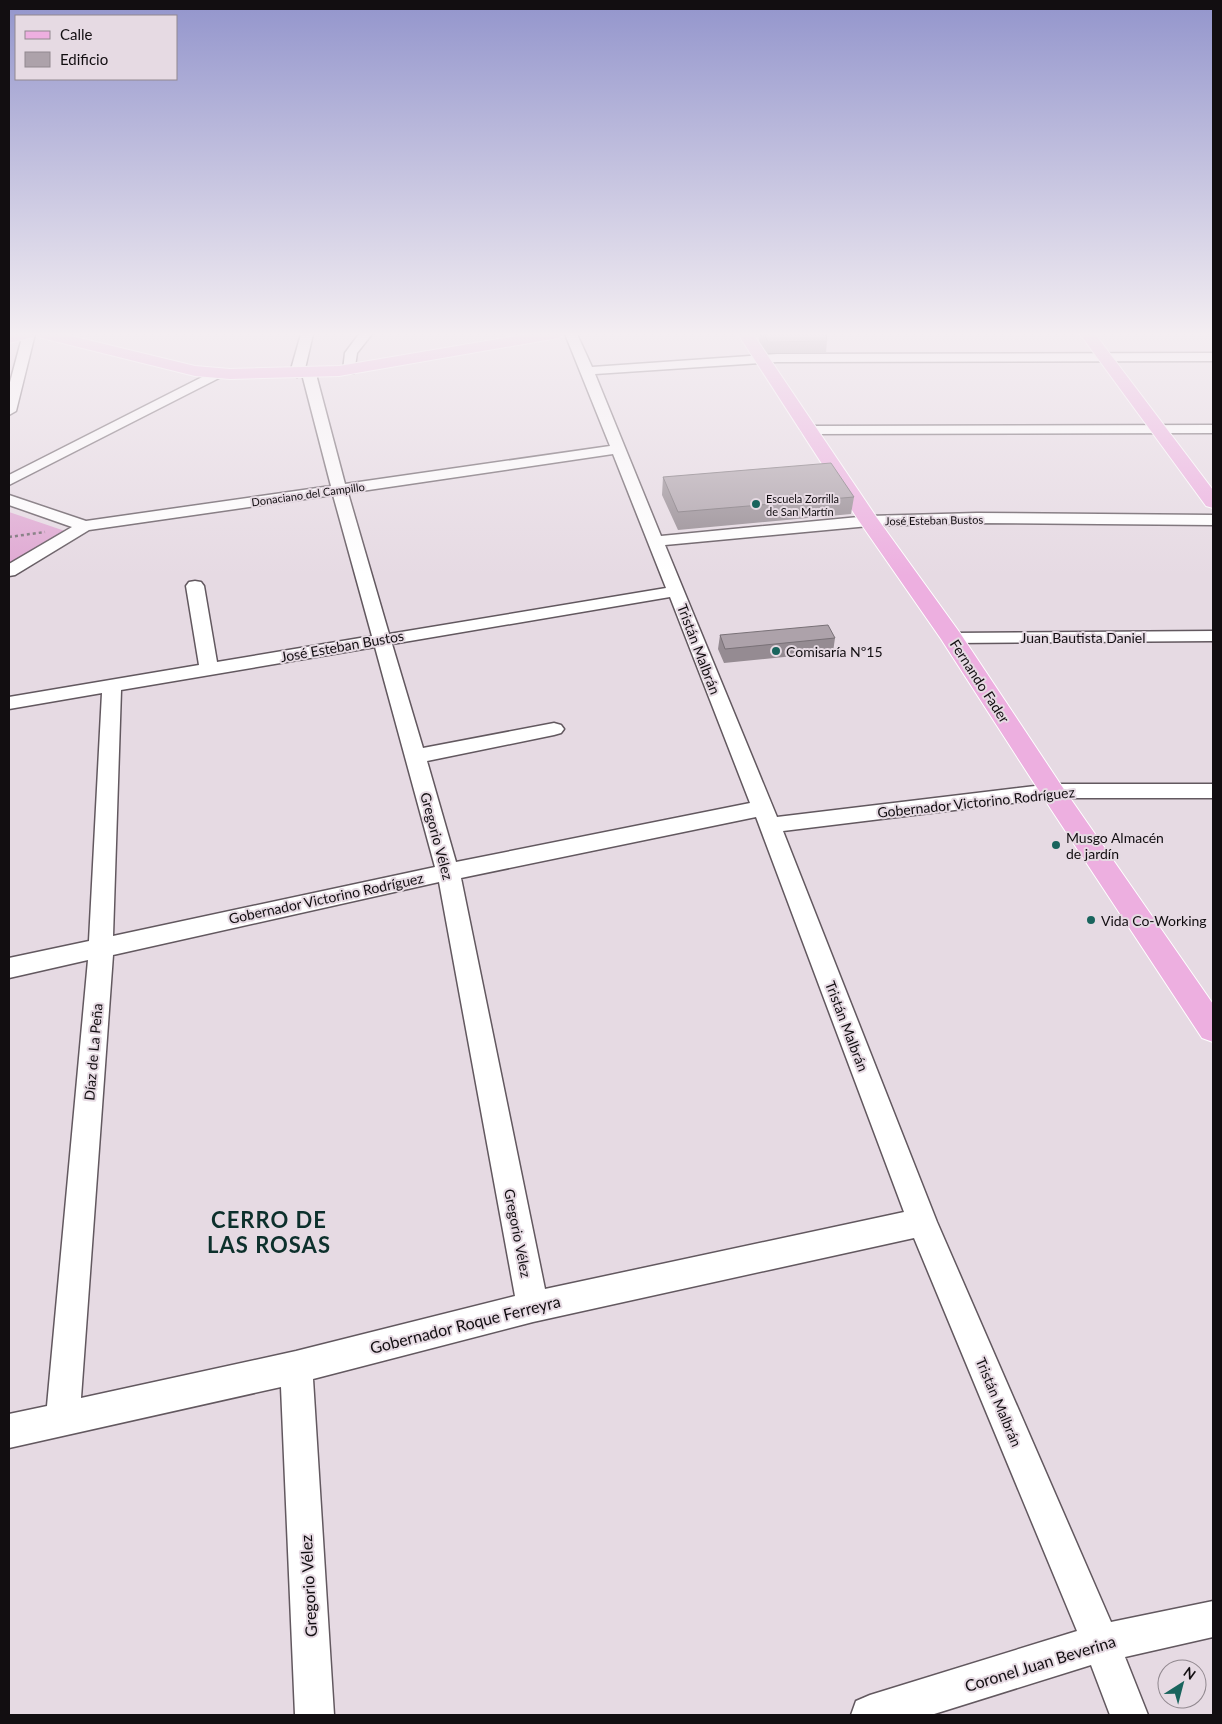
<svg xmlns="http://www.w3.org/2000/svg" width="1222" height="1724" viewBox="0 0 1222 1724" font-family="Lato,sans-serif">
<rect width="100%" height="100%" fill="#e6dae3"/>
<path fill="#dfa7d2" d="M9,512L65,531L9,564Z"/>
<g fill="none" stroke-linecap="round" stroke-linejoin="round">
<defs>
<path id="minor" d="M23,334H35L16,411L9,415V386Z
M301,334H313L304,373L297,377L290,373Z
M359,334H372L357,353L354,373H344L343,370L345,353Z
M565,334H577L592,367L777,354L1213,353V361L777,362L595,374L661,536L869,516L977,513L1213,515V525L977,523L869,526L665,545L777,817L1052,784H1213V798H1052L783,831L937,1222L1111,1622L1213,1601V1637L1125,1657L1148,1715H1110L1091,1665L931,1715H851L856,1701L870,1695L1077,1631L914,1238L533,1322L313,1379L334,1715H295L281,1387L9,1448V1414L47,1406L88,960L9,978V958L89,941L102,693L9,709V697L199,665L186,586L189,582L195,581L201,582L204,586L217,662L372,636L333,495L89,530L15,575L9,576V564L72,527L9,505V495L86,521L331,486L303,378L306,370L311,369L318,373L317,378L345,484L610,446ZM613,454L666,588L389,634L348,493ZM670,597L750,803L456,862L427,761L554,735L561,733L564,729L561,725L554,723L423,748L392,644ZM375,647L435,867L113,936L121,690ZM756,817L904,1212L545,1289L461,878ZM439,882L515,1296L296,1351L81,1398L113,955Z
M216,370L221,371L223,374L221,377L9,485V475Z
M1213,425V433L808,434L803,433L801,430L803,427L808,426Z
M1213,631V641L952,643L946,642L943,638L946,634L952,633Z"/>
<path id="major" d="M9,334H35L33,337L9,343Z
M36,334H63L195,366L230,369L339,366L528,334H565L558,338L339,376L230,379L195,376L38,337Z
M738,334H753L877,518L960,633L1061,785L1213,1004V1042L1202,1038L1043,797L941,639L859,521Z
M1080,334H1095L1213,490V508L1206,506Z"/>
</defs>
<use href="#minor" stroke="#62585f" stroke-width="3"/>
<use href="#major" stroke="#fff" stroke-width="2"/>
<path stroke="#756d73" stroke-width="2.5" stroke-dasharray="3 3" stroke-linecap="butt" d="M9,537L45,532"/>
<use href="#minor" fill="#fff" fill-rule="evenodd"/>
<use href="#major" fill="#edafe0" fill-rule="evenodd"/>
</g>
<path fill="#958b92" d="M760,334H826L827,341L826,353H767L759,341Z
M663,477L854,497L851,514L678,530L662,495Z
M720,635L835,638L833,652L724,663L718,649Z"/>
<path fill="#ada2aa" stroke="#797177" d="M764,334H826L827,341L768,342Z
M831,463L854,497L678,512L663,477Z
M828,625L835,638L725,649L720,635Z"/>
<linearGradient id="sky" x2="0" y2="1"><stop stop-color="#9395cc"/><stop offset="0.58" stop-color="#f4eef2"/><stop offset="1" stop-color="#f4eef2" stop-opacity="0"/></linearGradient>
<rect width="1222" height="576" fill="url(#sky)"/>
<g fill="#19645d" stroke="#e6dae3" stroke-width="2">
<circle cx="756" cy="504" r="5"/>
<circle cx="776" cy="651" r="5"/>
<circle cx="1056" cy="845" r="5"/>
<circle cx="1091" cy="920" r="5"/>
</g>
<g text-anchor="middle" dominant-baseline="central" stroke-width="4" stroke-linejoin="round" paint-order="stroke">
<g font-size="11" fill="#120e11" stroke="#e6dae3">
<text transform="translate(308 494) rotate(-8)">Donaciano del Campillo</text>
<text transform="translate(934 520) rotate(-1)">José Esteban Bustos</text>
</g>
<g font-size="11" fill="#120e11" stroke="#e6dae3" text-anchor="start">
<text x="766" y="498">Escuela Zorrilla<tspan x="766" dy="13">de San Martín</tspan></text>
</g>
<g font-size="14" fill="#120e11" stroke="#e6dae3">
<text x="1083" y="637">Juan Bautista Daniel</text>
<text transform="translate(342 646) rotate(-10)">José Esteban Bustos</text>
<text transform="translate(699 649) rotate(69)">Tristán Malbrán</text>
<text transform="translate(980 681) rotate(57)">Fernando Fader</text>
<text transform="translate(976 802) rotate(-6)">Gobernador Victorino Rodríguez</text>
<text transform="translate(437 836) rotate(75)">Gregorio Vélez</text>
<text transform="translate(326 898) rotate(-12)">Gobernador Victorino Rodríguez</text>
<text transform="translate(847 1026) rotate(69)">Tristán Malbrán</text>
<text transform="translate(93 1052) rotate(-85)">Díaz de La Peña</text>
<text transform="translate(518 1233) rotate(79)">Gregorio Vélez</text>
<text transform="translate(999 1402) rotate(67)">Tristán Malbrán</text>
</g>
<g font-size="14" fill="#120e11" stroke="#e6dae3" text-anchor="start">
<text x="786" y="651">Comisaría Nº15</text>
<text x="1066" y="837">Musgo Almacén<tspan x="1066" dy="16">de jardín</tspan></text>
<text x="1101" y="920">Vida Co-Working</text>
</g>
<g font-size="16" fill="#120e11" stroke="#e6dae3">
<text transform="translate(465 1324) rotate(-14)">Gobernador Roque Ferreyra</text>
<text transform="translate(308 1586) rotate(-93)">Gregorio Vélez</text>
<text transform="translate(1040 1663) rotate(-17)">Coronel Juan Beverina</text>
</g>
<g font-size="22" font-weight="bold" letter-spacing="1" fill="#0d302c" stroke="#e6dae3">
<text x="269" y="1219">CERRO DE<tspan x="269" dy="25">LAS ROSAS</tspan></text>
</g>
</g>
<rect width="1222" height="1724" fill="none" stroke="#120e11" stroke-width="20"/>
<rect x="15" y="15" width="162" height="65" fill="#e6dae3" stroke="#91888f"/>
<rect x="25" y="31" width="25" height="8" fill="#edafe0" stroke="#91888f"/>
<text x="60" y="40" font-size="15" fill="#120e11">Calle</text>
<rect x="25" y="52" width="25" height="15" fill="#ada2aa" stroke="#91888f"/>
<text x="60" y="65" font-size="15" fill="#120e11">Edificio</text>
<g transform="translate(1182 1684) rotate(36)"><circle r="24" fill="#e6dae3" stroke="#91888f"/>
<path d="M0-4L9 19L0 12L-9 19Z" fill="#19645d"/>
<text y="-8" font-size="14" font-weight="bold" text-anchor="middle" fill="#120e11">N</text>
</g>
</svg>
